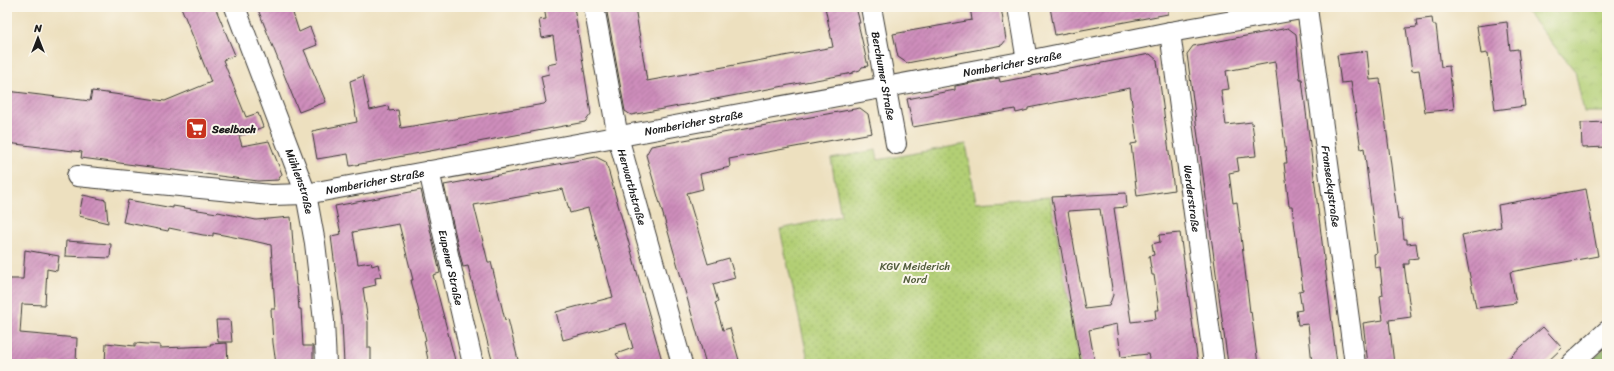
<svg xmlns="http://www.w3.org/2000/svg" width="1614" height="371" viewBox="0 0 1614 371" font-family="Sriracha,sans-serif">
<defs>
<pattern id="forest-crowns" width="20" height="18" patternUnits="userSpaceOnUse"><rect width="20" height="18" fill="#8db266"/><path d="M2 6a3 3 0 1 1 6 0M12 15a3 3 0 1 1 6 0" fill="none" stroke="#729053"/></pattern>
<pattern id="park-crowns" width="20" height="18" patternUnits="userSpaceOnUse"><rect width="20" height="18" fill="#b2cf75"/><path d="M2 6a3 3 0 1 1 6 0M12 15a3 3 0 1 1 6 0" fill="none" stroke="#98b165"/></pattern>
<pattern id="garden-dots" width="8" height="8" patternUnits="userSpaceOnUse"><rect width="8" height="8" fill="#b2cf75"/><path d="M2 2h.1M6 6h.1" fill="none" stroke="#98b165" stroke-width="1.8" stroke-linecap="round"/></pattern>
<pattern id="building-hatch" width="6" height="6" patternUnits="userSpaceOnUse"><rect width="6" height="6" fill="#ce8dbb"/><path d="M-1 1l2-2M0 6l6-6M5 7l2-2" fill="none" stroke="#a67297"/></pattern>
</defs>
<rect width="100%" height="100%" fill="#fbf7ec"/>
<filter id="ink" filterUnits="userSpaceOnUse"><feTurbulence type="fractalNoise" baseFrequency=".025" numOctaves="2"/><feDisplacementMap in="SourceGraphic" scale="8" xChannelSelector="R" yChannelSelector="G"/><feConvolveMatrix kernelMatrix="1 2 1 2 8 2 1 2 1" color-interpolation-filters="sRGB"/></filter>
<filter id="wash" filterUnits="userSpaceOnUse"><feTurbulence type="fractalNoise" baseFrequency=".012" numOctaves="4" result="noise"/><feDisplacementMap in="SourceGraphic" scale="16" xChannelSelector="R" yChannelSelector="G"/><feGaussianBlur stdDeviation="0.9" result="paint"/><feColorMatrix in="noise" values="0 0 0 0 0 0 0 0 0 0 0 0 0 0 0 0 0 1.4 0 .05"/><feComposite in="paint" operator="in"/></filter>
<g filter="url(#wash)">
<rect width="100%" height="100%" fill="#ede0bf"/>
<path fill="url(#forest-crowns)" stroke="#546741" d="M1607,346V364H1588Z"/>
<path fill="url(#park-crowns)" stroke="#677648" d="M1522,7H1607V112H1584L1575,71Z"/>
<path fill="url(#garden-dots)" stroke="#677648" d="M966,144L976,202L1050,197L1080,364H809L780,229L841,216L831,159L876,150L878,160Z"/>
<g id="blocks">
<path fill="url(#building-hatch)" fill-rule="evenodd" d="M181,7H215L235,55L223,60L246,117L258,113L263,127L239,136L242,146L269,141L282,174L278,180L258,181L81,158L82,152L7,143V91L90,101L92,91L165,101L211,82Z
M257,7H291L299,32L310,27L317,45L304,50L326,102L299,112Z
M544,7H574L591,114L585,122L350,166L348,154L317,159L312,131L357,122L350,81L363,76L370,110L388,106L389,111L398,110L401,128L544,104L546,102L541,76L549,74L547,65L557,63L553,36L542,38L539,20L546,19Z
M606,7H635L647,81L833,47L825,7H856L860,23H858L868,66L862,67L860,70L853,72V73L631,115L625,111Z
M970,7H1001L1006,40L1002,45L907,63L898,57L893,34L972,20Z
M1050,7H1168V14L1055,35Z
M1432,18L1433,25H1436L1441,67L1449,66L1454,109L1425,112L1419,70L1412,71L1406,28L1417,27L1416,20Z
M1507,22L1510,50L1518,49L1525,106L1495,110L1488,53L1481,54L1477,26Z
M1288,28L1296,34L1300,79H1302L1337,364H1312L1308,324L1298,325L1296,311L1302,310L1299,291L1303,290L1292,206H1289L1284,163H1287L1275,62L1226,71L1229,89L1221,90L1226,125L1252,122L1256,156L1237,158L1239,171L1229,173L1233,203L1237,202L1250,312L1251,311L1258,364H1228L1187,54L1193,46Z
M1367,51L1370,80L1380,79L1398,220L1402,219L1404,239H1407V244L1416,243L1418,258L1409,259V264H1404L1411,317L1389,320L1394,364H1368L1363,323L1383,320L1380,296L1383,295L1380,267L1375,268L1374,254L1377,253L1364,148L1361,149L1351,82L1341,83L1337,55Z
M1150,54L1157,60L1174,190L1137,196L1131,144L1137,143L1130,88L1028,108V110L1016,113L1015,109L913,127L907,99L955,90V86L999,78L1000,82Z
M860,108L868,114L872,133L729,159L730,167L700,174L703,189L687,193L708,264L729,258L735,278L713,284L718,302L715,303L723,330L730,328L740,364H706L646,155L651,146Z
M1607,122V147L1582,148L1581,123Z
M596,157L606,162L663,364H623L616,354L633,348L626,323L563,340L556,312L613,297L588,208L570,213L563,189L474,205L488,262H491L505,320L508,319L519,364H493L468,266L463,267L444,185Z
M1586,189L1598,256L1510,272L1516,303L1476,308L1462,235L1501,227L1498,205Z
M421,190L440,273L433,275L456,364H429L424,341L426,340L411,280H413L399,224L353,232L358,264L371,262L372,266L378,264L381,277L375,278L376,285L363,288L368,322V348H371V364H344L342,322L331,236L341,234L335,206Z
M1126,193L1127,207L1114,208L1131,322L1156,319L1155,310H1159L1154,275H1152L1149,256L1154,255L1152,244L1160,242L1159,235L1180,233L1198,364H1150L1148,354L1121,357L1117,324L1089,330L1095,364H1081L1052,197ZM1100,209L1113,295L1109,306L1085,309L1068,211Z
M83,195L106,200L108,223L79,216Z
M128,200L173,208V206L217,213L218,212L256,220L291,217L296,285H297L299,309H301L303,346H313V364H276L273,343L271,309H275L271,245L249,240L213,233V236L203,235L169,228L168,231L123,222Z
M66,241L111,244L110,258L65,256Z
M25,250L59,256L57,271L47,269L45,305L22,304L20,333L77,338L76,364H25L7,362V313L9,279H23Z
M216,320H230L232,342H218Z
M1543,327L1562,348L1545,364H1502Z
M106,343L135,346V343L160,345V348L211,346L210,344L227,343L228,364H105Z"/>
</g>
</g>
<g filter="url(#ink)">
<use href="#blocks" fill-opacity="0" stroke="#3b3934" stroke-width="1"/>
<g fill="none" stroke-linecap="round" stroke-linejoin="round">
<defs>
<g id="street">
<path id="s1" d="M235,7L306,194L315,243L324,321L326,364"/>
<path id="s2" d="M594,7L618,137L682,364"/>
<path id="s3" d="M871,7L896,144"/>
<path d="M1018,7L1027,61"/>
<path id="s4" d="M1170,32L1214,364"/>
<path id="s5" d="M429,171L473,364"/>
<path id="s6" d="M77,176L271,195L306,194L1027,61L1170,32L1307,8L1355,364"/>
<path d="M1571,364L1607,331"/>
</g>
</defs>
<use href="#street" stroke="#3b3934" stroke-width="22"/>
<use href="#street" stroke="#fff" stroke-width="20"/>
</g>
</g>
<defs>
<symbol id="supermarket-square" viewBox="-11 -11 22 22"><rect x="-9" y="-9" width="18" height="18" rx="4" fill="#c8321e" stroke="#fbf7ec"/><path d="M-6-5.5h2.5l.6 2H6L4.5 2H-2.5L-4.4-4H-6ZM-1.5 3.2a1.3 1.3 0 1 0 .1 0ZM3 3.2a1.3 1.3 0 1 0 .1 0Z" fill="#fff"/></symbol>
</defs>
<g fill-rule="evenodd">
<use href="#supermarket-square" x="184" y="116" width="25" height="25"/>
</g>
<g text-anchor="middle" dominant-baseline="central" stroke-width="4" stroke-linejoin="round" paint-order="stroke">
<g font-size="11" fill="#1c1c1c" stroke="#fbf7ec">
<text stroke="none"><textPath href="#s6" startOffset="948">Nombericher Straße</textPath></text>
<text stroke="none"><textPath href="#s3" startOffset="70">Berchumer Straße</textPath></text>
<text stroke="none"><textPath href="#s6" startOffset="624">Nombericher Straße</textPath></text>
<text stroke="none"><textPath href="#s1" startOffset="186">Mühlenstraße</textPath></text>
<text stroke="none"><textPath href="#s6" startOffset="300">Nombericher Straße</textPath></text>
<text stroke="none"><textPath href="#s6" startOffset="1428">Franseckystraße</textPath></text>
<text stroke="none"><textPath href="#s2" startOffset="184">Herwarthstraße</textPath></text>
<text stroke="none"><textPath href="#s4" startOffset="168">Werderstraße</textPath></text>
<text stroke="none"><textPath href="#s5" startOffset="99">Eupener Straße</textPath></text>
</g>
<g font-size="11" font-weight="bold" fill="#1c1c1c" stroke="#fbf7ec" text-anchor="start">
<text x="212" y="129">Seelbach</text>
</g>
<g font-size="11" fill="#505b3b" stroke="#fbf7ec">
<text x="915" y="266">KGV Meiderich<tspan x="915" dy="13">Nord</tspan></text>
</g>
</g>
<rect width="1614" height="371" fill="none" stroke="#fbf7ec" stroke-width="24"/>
<g transform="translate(38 38)" stroke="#fbf7ec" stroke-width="3" paint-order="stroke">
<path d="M0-3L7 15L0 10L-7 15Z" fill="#1c1c1c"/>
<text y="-6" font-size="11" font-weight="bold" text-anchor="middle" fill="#1c1c1c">N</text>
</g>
</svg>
